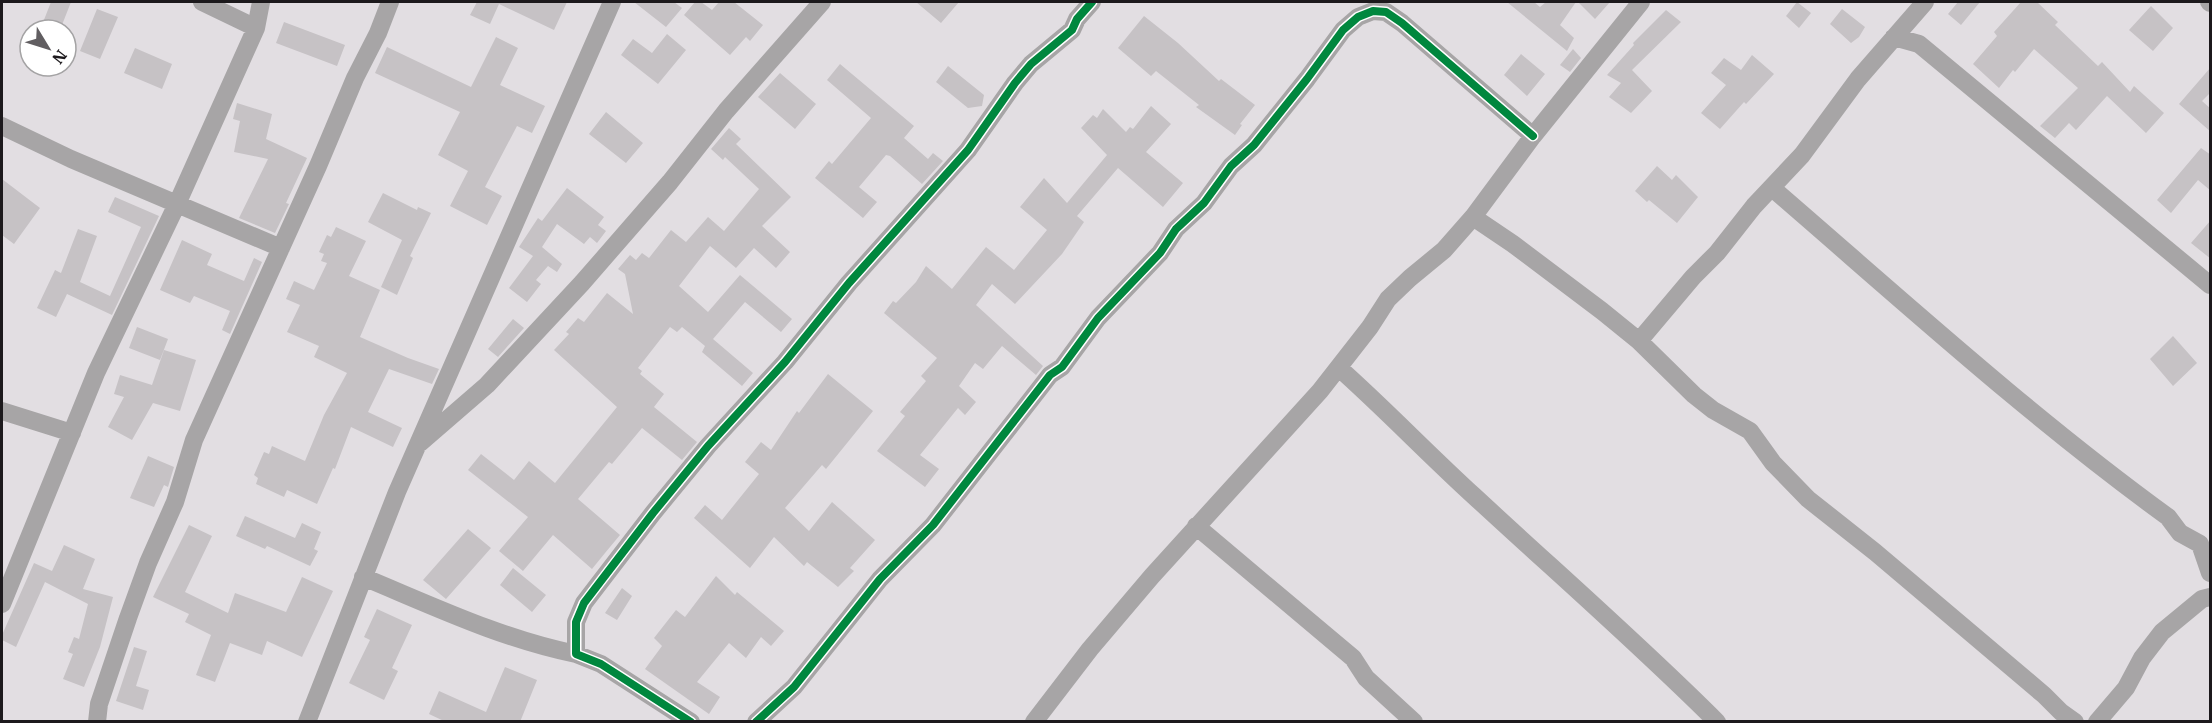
<svg xmlns="http://www.w3.org/2000/svg" width="2212" height="723" viewBox="0 0 2212 723" font-family="'IBM Plex Serif',serif">
<rect width="100%" height="100%" fill="#e2dee2"/>
<path fill="#c6c2c5" d="M51,2H71L60,30H40Z
M477,2H567L554,30L499,4L490,24L470,15Z
M634,2H674L682,8L666,27Z
M695,2H701L712,10L719,2H734L763,25L750,41L746,37L730,55L684,15Z
M916,2H959L941,23Z
M1507,2H1534L1540,7L1546,2H1576L1560,25L1574,38L1567,51Z
M1578,2H1610L1595,19Z
M1797,2L1811,13L1799,28L1786,16Z
M1958,2H1980L1961,25L1948,14Z
M2021,2H2037L2058,22L2055,25L2098,66L2102,62L2130,92L2134,86L2164,113L2146,133L2107,96L2076,130L2069,123L2055,138L2040,126L2078,88L2034,49L2015,72L2013,70L1999,88L1973,64L1997,36L1994,32Z
M2151,6L2173,28L2153,51L2129,30Z
M97,9L118,17L100,59L80,51Z
M1842,9L1865,27L1859,37L1851,43L1830,24Z
M1666,10L1681,22L1632,70L1652,91L1631,113L1609,97L1621,83L1607,75L1634,45L1633,43Z
M1144,16L1178,43L1219,81L1221,79L1255,105L1240,124L1242,125L1235,135L1196,107L1199,105L1156,71L1151,76L1118,48Z
M284,22L345,45L337,66L276,43Z
M667,34L686,50L658,84L621,55L633,39L652,53Z
M496,37L518,48L500,85L545,106L532,133L517,126L485,187L502,196L487,225L450,206L468,171L438,155L460,112L375,73L387,47L471,87Z
M135,48L172,64L162,89L124,73Z
M1573,49L1581,58L1570,72L1560,65Z
M1521,54L1545,74L1527,96L1504,75Z
M1752,55L1774,74L1746,104L1744,102L1720,129L1701,113L1726,85L1711,73L1724,58L1741,70Z
M840,64L914,126L904,138L928,159L933,153L943,161L922,184L890,156L886,155L859,187L877,202L863,218L815,178L829,161L832,164L871,118L827,80Z
M948,66L984,95L982,106L968,108L936,82Z
M2211,67V92L2202,101L2211,109V132L2179,104Z
M780,73L816,104L795,129L758,97Z
M237,103L272,114L266,139L307,158L286,203L289,204L275,233L239,218L268,159L234,152L240,121L233,119Z
M1151,106L1171,124L1146,152L1183,183L1163,207L1118,168L1077,216L1084,222L1062,254L1015,304L992,284L976,305L1043,366L1036,375L1002,346L983,369L975,363L959,386L976,402L965,415L958,408L920,455L939,469L925,487L877,451L905,416L900,412L926,381L921,376L937,358L884,313L893,301L896,303L916,282L926,266L952,289L986,247L1014,270L1047,230L1020,207L1044,178L1067,203L1107,155L1081,128L1093,115L1097,118L1103,109L1126,132L1130,127L1133,129Z
M606,112L643,143L626,163L589,134Z
M729,128L741,139L736,144L791,197L762,226L790,252L776,268L754,248L736,268L710,246L679,286L708,312L740,275L792,319L781,332L745,302L713,339L753,373L742,386L702,352L705,346L682,327L677,332L670,327L638,368L642,371L640,374L664,394L654,407L697,442L682,460L642,428L612,464L609,462L578,499L620,535L605,553L592,569L553,535L523,571L499,551L528,517L468,470L481,454L514,480L529,461L555,483L617,407L554,350L569,334L566,332L578,318L584,322L607,293L633,314L625,274L618,269L630,255L636,260L642,253L649,258L671,230L686,242L708,217L724,231L759,189L725,157L723,160L711,149Z
M2201,148L2211,155V191L2198,180L2171,213L2157,200Z
M1657,166L1672,180L1676,175L1698,197L1677,223L1649,200L1647,202L1635,191Z
M2,179L40,208L14,244L2,235Z
M567,188L604,217L598,225L606,231L597,243L590,237L584,244L557,224L542,247L562,264L557,272L548,266L536,280L541,284L527,302L509,288L533,256L519,247L538,218L542,221Z
M383,193L417,210L418,207L431,213L410,256L413,258L397,295L381,287L402,240L368,222Z
M115,197L159,216L112,315L67,294L56,317L37,308L55,270L61,273L78,229L97,236L80,282L110,296L141,227L108,212Z
M2211,220V259L2191,243Z
M336,227L366,241L349,276L380,290L360,337L408,358L439,369L432,384L389,369L368,412L402,428L393,447L351,427L335,469L333,468L317,504L287,490L284,497L256,484L258,478L254,475L264,452L269,454L272,446L305,461L324,415L347,373L314,357L319,346L287,332L300,305L286,299L294,281L314,290L327,263L321,261L324,254L319,252L327,235L331,237Z
M182,240L212,254L207,265L244,281L254,258L262,262L230,334L222,330L230,311L194,296L190,303L160,290Z
M513,319L524,328L498,357L488,349Z
M137,327L168,339L160,360L129,348Z
M2173,336L2197,363L2173,386L2150,359Z
M164,350L196,360L180,411L153,403L132,440L108,427L124,397L114,394L120,375L152,385Z
M828,374L873,411L826,469L822,465L785,508L809,531L832,502L875,540L850,568L854,571L838,587L807,562L804,566L774,537L750,568L694,518L705,505L722,520L759,474L745,462L761,442L771,450L797,411L799,413Z
M148,456L174,467L168,487L164,485L154,507L130,498Z
M245,516L295,538L302,523L321,532L314,549L318,551L310,566L267,546L265,549L236,536Z
M189,525L212,536L185,592L228,613L235,593L286,612L302,577L333,591L302,657L267,641L262,655L230,643L215,682L196,675L211,635L185,622L189,614L153,597Z
M468,529L491,548L446,599L423,580Z
M64,545L95,559L83,589L113,597L100,647L84,687L63,679L73,654L68,652L74,637L79,639L88,604L45,582L16,647L2,640V635L34,563L52,571Z
M513,568L546,595L532,612L500,585Z
M716,576L735,595L737,592L784,631L771,646L761,637L746,658L729,643L697,682L720,697L709,714L645,669L662,646L654,638L676,610L685,617Z
M622,588L632,596L617,620L605,613Z
M377,609L412,625L392,668L398,671L384,700L349,683L370,640L364,637Z
M134,647L147,651L136,686L149,690L143,710L116,701Z
M505,667L537,680L520,722H446L429,714L439,691L486,712Z"/>
<g fill="none" stroke-linecap="round" stroke-linejoin="round">
<path stroke="#a7a5a6" stroke-width="18" d="M202,2L256,28
M2209,2L2210,3
M1894,37L1919,44L2210,285
M2,126L71,159L281,248
M1772,188C1902,300 2029,416 2168,517L2180,533L2200,544L2210,573
M1473,217L1513,244L1602,311L1639,341L1694,395L1713,410L1750,431L1773,463L1808,499L1875,552L2044,695L2061,712L2075,722
M1639,341L1693,277L1717,253L1754,206L1802,155L1858,79L1925,2
M1339,368C1385,409 1428,454 1474,496C1555,571 1639,644 1717,722
M2,411L72,433
M420,443L487,385L582,283L670,182L726,111L822,2
M1196,526L1353,658L1366,678L1414,722
M363,577C433,606 502,639 576,654
M2,604L96,373L177,204L256,28L261,2
M97,722L99,704L128,618L148,563L175,502L194,440L318,166L355,78L378,33L390,2
M307,722L397,492L612,2
M691,722L601,664L576,654V622L584,603L653,513L708,446L785,362L849,283L968,150L1015,83L1031,64L1072,30L1077,19L1092,2
M756,722L794,687L880,579L933,525L1050,375L1062,367L1098,318L1160,253L1176,229L1204,203L1231,166L1254,145L1307,79L1343,30L1358,17L1373,11L1386,12L1402,23L1533,136
M1034,722L1090,649L1152,576L1320,391L1370,327L1388,299L1410,278L1444,250L1473,217L1533,136L1641,2
M2097,722L2126,688L2142,658L2162,632L2202,599L2210,597"/>
<defs>
<path id="cycleway" d="M691,722L601,664L576,654V622L584,603L653,513L708,446L785,362L849,283L968,150L1015,83L1031,64L1072,30L1077,19L1092,2
M756,722L794,687L880,579L933,525L1050,375L1062,367L1098,318L1160,253L1176,229L1204,203L1231,166L1254,145L1307,79L1343,30L1358,17L1373,11L1386,12L1402,23L1533,136"/>
</defs>
<use href="#cycleway" stroke="#fff" stroke-width="11"/>
<use href="#cycleway" stroke="#00873e" stroke-width="8"/>
</g>
<rect width="2212" height="723" fill="none" stroke="#1c191c" stroke-width="6"/>
<g transform="translate(48 48) rotate(128)"><circle r="28" fill="#ffffff" stroke="#a4a3a4" stroke-width="1.5"/>
<path d="M0-4.5L10 22L0 15L-10 22Z" fill="#615e61"/>
<text y="-9" font-size="16" font-weight="bold" text-anchor="middle" fill="#1c191c">N</text>
</g>
</svg>
